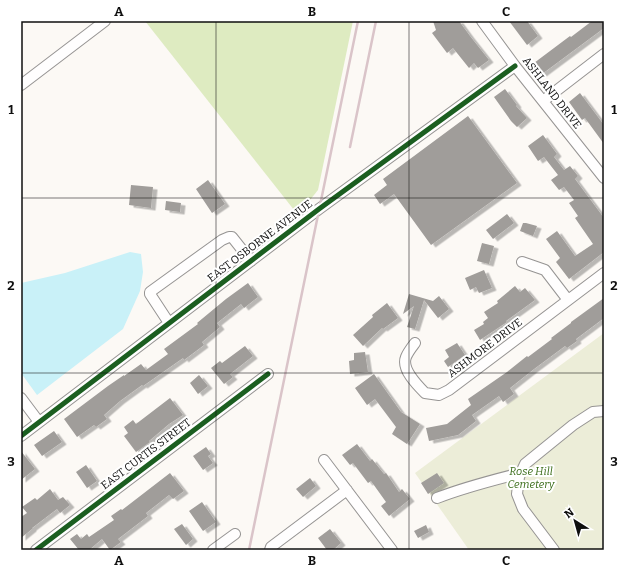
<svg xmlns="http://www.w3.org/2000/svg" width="625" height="571" viewBox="0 0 625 571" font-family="Bitter,serif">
<defs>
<filter id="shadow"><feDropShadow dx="4.5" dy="2.5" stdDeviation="0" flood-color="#0004"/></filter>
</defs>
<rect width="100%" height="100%" fill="#fcf9f5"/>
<path fill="#deebc1" d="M145,21H353L318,190L298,215Z"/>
<path fill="#ecedd8" d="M604,333V550H469L415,473Z"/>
<path fill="#c9f1f8" d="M130,252L141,254L143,272L140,291L123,329L37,395L21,373V283L65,273Z"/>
<path fill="#a09d9a" filter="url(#shadow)" d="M433,21H459L470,36L489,60L478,68L474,63L469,68L453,48L447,53L432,33L436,30Z
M509,21H527L538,36L527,45Z
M592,21H604V28L542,74L534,63L570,36L571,37Z
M505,89L517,105L516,106L527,118L517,127L511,121L494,97Z
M580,93L604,125V144L585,118L582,120L569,102Z
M468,116L517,183L431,245L394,194L380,204L374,195L387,185L383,179Z
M543,135L557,154L554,157L564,170L570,166L578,176L575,179L604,218V252L569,279L556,262L560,258L546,239L557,231L575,256L593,244L575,218L578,216L569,203L574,200L564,187L559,190L551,180L558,175L544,157L538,161L528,146Z
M208,180L225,204L212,213L196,189Z
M131,185L153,187L151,208L129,205Z
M166,201L181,203L180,212L165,210Z
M507,214L514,223L493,239L486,230Z
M523,223H526L537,226L533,236L520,231Z
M482,243L494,246L489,264L477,261Z
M484,270L492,288L479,293L476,287L470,290L465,278Z
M248,283L258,297L244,308L241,304L217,323L220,327L202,342L204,345L184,360L183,358L143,386L142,385L120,401L104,415L107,419L96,427L94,425L77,437L64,419L108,386L124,375V376L141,364L146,370L168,354L164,349L198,324L197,323L226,299Z
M515,286L520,292L525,288L535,300L506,321L507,322L480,340L474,330L484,324L483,322L488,318L484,312L498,303L497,301Z
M409,294L433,301L439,296L449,309L438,318L424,300L415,329L407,327L414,306L403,314Z
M604,298V318L576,339L577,341L567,348L565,346L534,369L510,388L514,394L503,402L499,396L472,415L476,421L458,435L429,441L426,428L447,424L471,405L468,399L507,372L527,356L528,357L552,339L551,338L571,323V322Z
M387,303L398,318L383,329L382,328L363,346L353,335L373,317L372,315Z
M457,343L465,355L448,367L444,361L449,357L445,350Z
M245,346L253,356L230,374L233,377L224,384L211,368L220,361L222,363Z
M365,352L368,372L350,374L349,361L354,360V353Z
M374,374L401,412L420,424L407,444L392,434L396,427L375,399L367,405L355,388Z
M199,375L208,386L198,394L190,383Z
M170,398L183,415L169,424L149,441L150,442L136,452L124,436L128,433L124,427L133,420L136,424Z
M54,431L62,442L42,456L34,445Z
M357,444L370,461L372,459L384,474L386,473L399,492L402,489L410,499L389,516L381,506L386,502L371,481L368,483L353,463L350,465L342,455Z
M206,447L211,454L208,456L213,463L203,470L193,456Z
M21,451L35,469L21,480Z
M86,465L97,481L87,488L76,472Z
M170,473L184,491L173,499L169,495L146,513L148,516L118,539L121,542L110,550L102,539L89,550H79L70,539L77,534L81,539L87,534L89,537L114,520L111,516L121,509L122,510Z
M437,473L444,483L428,494L421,483Z
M310,478L316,486L303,497L296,489Z
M50,489L58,500L63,497L70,505L60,513L57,509L32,528V529L21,538V517L27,513L22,507L35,498L37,500Z
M202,502L216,522L203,531L189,511Z
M182,524L193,539L186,545L174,529Z
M426,525L429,532L418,538L414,531Z
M330,529L341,543L333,550H327L318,538Z"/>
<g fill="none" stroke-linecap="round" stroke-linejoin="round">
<defs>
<path id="minor" d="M482,21L515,66L604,178
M21,85L105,21
M543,101L604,54
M522,262L545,270L568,300
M169,323L150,294V292L222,240L229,237H232L251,261
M415,343C412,347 408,352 406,357C401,369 417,385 425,393L439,395L449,390L604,273
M21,398L39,422
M21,436L319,209L515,66
M324,460L392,550
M437,498C465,487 493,480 521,473
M36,550L268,374
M213,550L235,534
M270,550L271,547L347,490
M554,550L523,509L517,494L519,477L525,464L573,425L593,412L604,411"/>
</defs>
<use href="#minor" stroke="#969493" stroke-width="12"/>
<use href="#minor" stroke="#fffefe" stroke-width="10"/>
<path stroke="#dac4c9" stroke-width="2.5" d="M350,147L376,21
M249,550L358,21"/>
<defs>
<path id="cycleway" d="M21,436L319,209L515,66
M36,550L268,374"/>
</defs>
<use href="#cycleway" stroke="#fff" stroke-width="8"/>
<use href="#cycleway" stroke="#1b5e20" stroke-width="5"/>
</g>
<path fill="none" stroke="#0f0f0f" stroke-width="1" stroke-opacity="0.55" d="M216,21V550M409,21V550M21,198H604M21,373H604"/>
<g text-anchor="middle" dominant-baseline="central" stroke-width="4" stroke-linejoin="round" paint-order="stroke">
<g font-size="11" fill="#0f0f0f" stroke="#fff">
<text transform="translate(552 93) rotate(52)">ASHLAND DRIVE</text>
<text transform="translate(260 241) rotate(-37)">EAST OSBORNE AVENUE</text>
<text transform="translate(485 348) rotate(-37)">ASHMORE DRIVE</text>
<text transform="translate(146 454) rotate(-37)">EAST CURTIS STREET</text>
</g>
<g font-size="11" font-style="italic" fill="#3b6d1a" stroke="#fff">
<text x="531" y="471">Rose Hill<tspan x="531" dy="13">Cemetery</tspan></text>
</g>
</g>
<rect width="625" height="571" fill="none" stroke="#ffffff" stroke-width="44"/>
<g transform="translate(575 521) rotate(323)" stroke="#ffffff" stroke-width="3" paint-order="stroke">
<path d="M0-3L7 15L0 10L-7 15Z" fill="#0f0f0f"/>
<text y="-6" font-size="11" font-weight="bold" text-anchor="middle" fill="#0f0f0f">N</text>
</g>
<rect x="22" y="22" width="581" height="527" fill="none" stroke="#0f0f0f" stroke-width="1.5"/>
<g font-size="13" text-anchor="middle" font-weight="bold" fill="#0f0f0f">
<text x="119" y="16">A</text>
<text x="312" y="16">B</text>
<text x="506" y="16">C</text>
<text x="11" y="114">1</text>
<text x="614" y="114">1</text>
<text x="11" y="290">2</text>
<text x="614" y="290">2</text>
<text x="11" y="466">3</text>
<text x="614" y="466">3</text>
<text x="119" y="565">A</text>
<text x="312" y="565">B</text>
<text x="506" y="565">C</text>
</g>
</svg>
